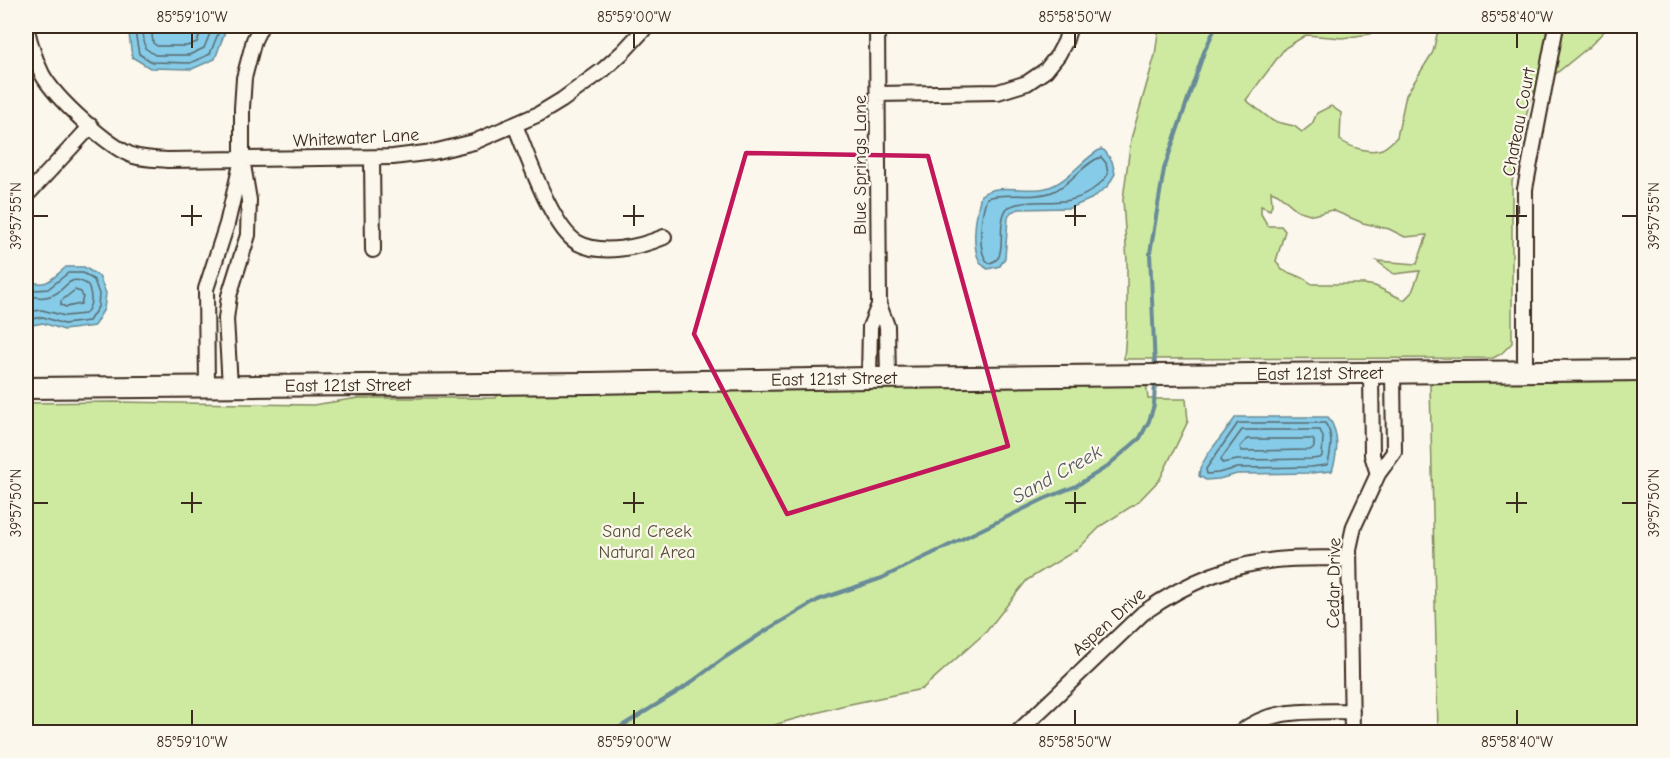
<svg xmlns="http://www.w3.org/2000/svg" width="1670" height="758" viewBox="0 0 1670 758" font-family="'Comic Neue',sans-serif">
<rect width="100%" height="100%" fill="#fbf7ec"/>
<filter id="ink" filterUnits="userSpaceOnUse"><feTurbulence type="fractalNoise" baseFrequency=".0167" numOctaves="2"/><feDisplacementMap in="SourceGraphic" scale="12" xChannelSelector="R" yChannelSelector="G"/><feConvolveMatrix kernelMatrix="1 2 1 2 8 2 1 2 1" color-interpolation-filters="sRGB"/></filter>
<g filter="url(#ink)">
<path fill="#ceeaa1" stroke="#848a60" stroke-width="1.5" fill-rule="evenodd" d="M1159,26H1387L1379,27L1370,34L1342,38L1306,35L1285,48L1246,100L1273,121L1294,126L1302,132L1312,124L1317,113L1331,106L1341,113L1340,140C1350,147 1369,154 1382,149C1387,147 1393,141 1397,137L1406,95L1433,52L1438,30L1433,26H1609L1590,46L1531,94L1512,182V343L1501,354L1493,358L1124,359L1127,319V262L1123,199L1131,139L1155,55ZM1271,191L1278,194L1297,210L1313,215L1332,210L1363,223L1389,229L1405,237L1427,235L1417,264L1377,261L1394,274L1420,271L1412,292L1404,300L1375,286L1364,284H1312L1303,278L1282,270L1276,261L1285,231L1281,226H1268L1261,214V206L1270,210L1272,205Z
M1644,380V732H1438L1430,383Z
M1146,382L1148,399H1186L1188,421L1160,479L1137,503L1102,525L1078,549L1027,580L986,632L922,689L841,706L784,722L753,732H26V403L115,402L313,405L359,398H496L497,391Z"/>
<path fill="#86cbe7" stroke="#688b97" stroke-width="1.5" d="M128,26H227L215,59L192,69L150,68L132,57Z
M1101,149L1105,151L1112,161L1115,174L1108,186L1091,199L1070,208L1019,209L1011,212L1008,218L1005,258L1000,266L988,269C967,259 976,214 981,195C999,182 1026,193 1046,188C1067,183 1082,159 1101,149Z
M66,267H84L99,276L106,293L104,309L94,326L64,330L43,323L26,326V281C48,287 49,281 66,267Z
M1236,417H1328C1340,433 1338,453 1332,471L1311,473L1237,474L1219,479L1206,480L1199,476L1200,468L1208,454Z"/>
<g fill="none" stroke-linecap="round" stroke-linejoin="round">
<path stroke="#596a6e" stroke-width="1.5" d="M134,26L139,54L152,62L190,63L210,54L221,26
M142,26L145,48L155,55H189L204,48L213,26
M151,26L153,43L157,46H187L197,42L203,26
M1101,157L1106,163L1108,174C1104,181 1099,185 1092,190C1065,211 1034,194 1007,208C997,223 1005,248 998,258C995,262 993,262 989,263C976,254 981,212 987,198C1007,191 1031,200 1052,192C1072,184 1083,163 1101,157Z
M26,287L36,290L48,289L68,273H83L94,280L99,294L98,307L89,321L64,324L43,317L26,320
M75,290L81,292L83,297L81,304L66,307L61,305V301Z
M26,295C33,297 42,299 50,296C67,292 67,271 88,285C92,296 93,305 85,314L65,316L42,310L26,312
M1238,423H1325C1334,435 1331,450 1328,464L1326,465L1311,467L1237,468L1218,473L1207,474L1206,469Z
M1242,430H1320L1323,437L1322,456L1320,458L1311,459L1237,460L1222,463L1221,459Z
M1247,439H1312L1314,441V447L1310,450L1242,451L1240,447Z"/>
<path stroke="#688b97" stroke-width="4" d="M1155,368L1150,253L1164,169L1204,52L1216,26
M612,732L682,689L724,658L770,628L818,600L882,578L1044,499L1076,486L1105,468L1140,438L1149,421L1154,405L1155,382"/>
<defs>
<path id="street" d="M26,26C30,43 34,58 42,74C55,98 109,148 134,156C145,159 156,159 167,160L393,157L433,152L474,142L539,114L562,100L603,70L623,52L647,26
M877,26L879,305L887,326L888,378
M877,94L998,92L1027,83L1046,70L1058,55L1065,42L1070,26
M515,125C527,154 552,229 578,243C602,256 640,247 664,237
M372,158L373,250
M26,196L91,126
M1525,371V189L1556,26
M1371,373L1372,455L1378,474
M869,378L870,327L879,305
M207,386L206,289L227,224L241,164
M230,386L226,319L229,296L248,235L249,200L242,159V108L244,78L254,40L261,26
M1018,732L1143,613C1187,582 1233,562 1289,559C1309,558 1329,558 1349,558
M1241,732C1272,707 1313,712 1352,711
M1352,732L1349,549L1354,526L1378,474L1394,452L1393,373"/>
<g id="secondary">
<path id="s1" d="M26,388L590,383L869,378L1644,370"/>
</g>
</defs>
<use href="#street" stroke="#3b2a1e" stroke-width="18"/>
<use href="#secondary" stroke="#3b2a1e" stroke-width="24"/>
<use href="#street" stroke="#fbf7ec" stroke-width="14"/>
<use href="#secondary" stroke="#fbf7ec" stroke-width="20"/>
</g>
</g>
<path fill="none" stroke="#c2185b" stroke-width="4.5" stroke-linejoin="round" d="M746,153L928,156L1008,446L787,514L694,334Z"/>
<path fill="none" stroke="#3b2a1e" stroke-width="2" d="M192,33V48M634,33V48M1075,33V48M1517,33V48M192,205V226M634,205V226M1075,205V226M1517,205V226M33,216H48M181,216H202M623,216H644M1065,216H1086M1506,216H1527M1622,216H1637M192,492V513M634,492V513M1075,492V513M1517,492V513M33,503H48M181,503H202M623,503H644M1065,503H1086M1506,503H1527M1622,503H1637M192,710V725M634,710V725M1075,710V725M1517,710V725"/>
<g text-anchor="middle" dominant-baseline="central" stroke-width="4.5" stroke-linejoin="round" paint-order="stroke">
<g font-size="18" fill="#3b2a1e" stroke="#fbf7ec">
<text transform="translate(1519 122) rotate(-79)">Chateau Court</text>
<text transform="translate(356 138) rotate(-3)">Whitewater Lane</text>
<text transform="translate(860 165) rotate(-90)">Blue Springs Lane</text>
<text stroke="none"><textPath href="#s1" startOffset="1294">East 121st Street</textPath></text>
<text stroke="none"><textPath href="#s1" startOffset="808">East 121st Street</textPath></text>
<text stroke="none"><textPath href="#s1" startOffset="322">East 121st Street</textPath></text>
<text transform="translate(1334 583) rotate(-89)">Cedar Drive</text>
<text transform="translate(1109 622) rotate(-42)">Aspen Drive</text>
</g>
<g font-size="18" fill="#585038" stroke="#fbf7ec">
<text x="647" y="531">Sand Creek<tspan x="647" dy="21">Natural Area</tspan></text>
</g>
<g font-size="20" font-style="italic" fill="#525a5a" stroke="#fbf7ec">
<text transform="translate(1057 474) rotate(-29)">Sand Creek</text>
</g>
</g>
<rect width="1670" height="758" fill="none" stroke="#fbf7ec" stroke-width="66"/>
<rect x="33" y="33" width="1604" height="692" fill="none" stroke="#3b2a1e" stroke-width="2"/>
<g font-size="15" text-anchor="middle" fill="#3b2a1e">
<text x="192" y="22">85°59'10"W</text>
<text x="634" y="22">85°59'00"W</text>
<text x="1075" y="22">85°58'50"W</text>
<text x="1517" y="22">85°58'40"W</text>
<text transform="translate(16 216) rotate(-90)" y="5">39°57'55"N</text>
<text transform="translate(1654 216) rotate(-90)" y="5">39°57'55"N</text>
<text transform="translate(16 503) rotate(-90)" y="5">39°57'50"N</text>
<text transform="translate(1654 503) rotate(-90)" y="5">39°57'50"N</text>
<text x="192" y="747">85°59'10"W</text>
<text x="634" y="747">85°59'00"W</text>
<text x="1075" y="747">85°58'50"W</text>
<text x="1517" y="747">85°58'40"W</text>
</g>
</svg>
